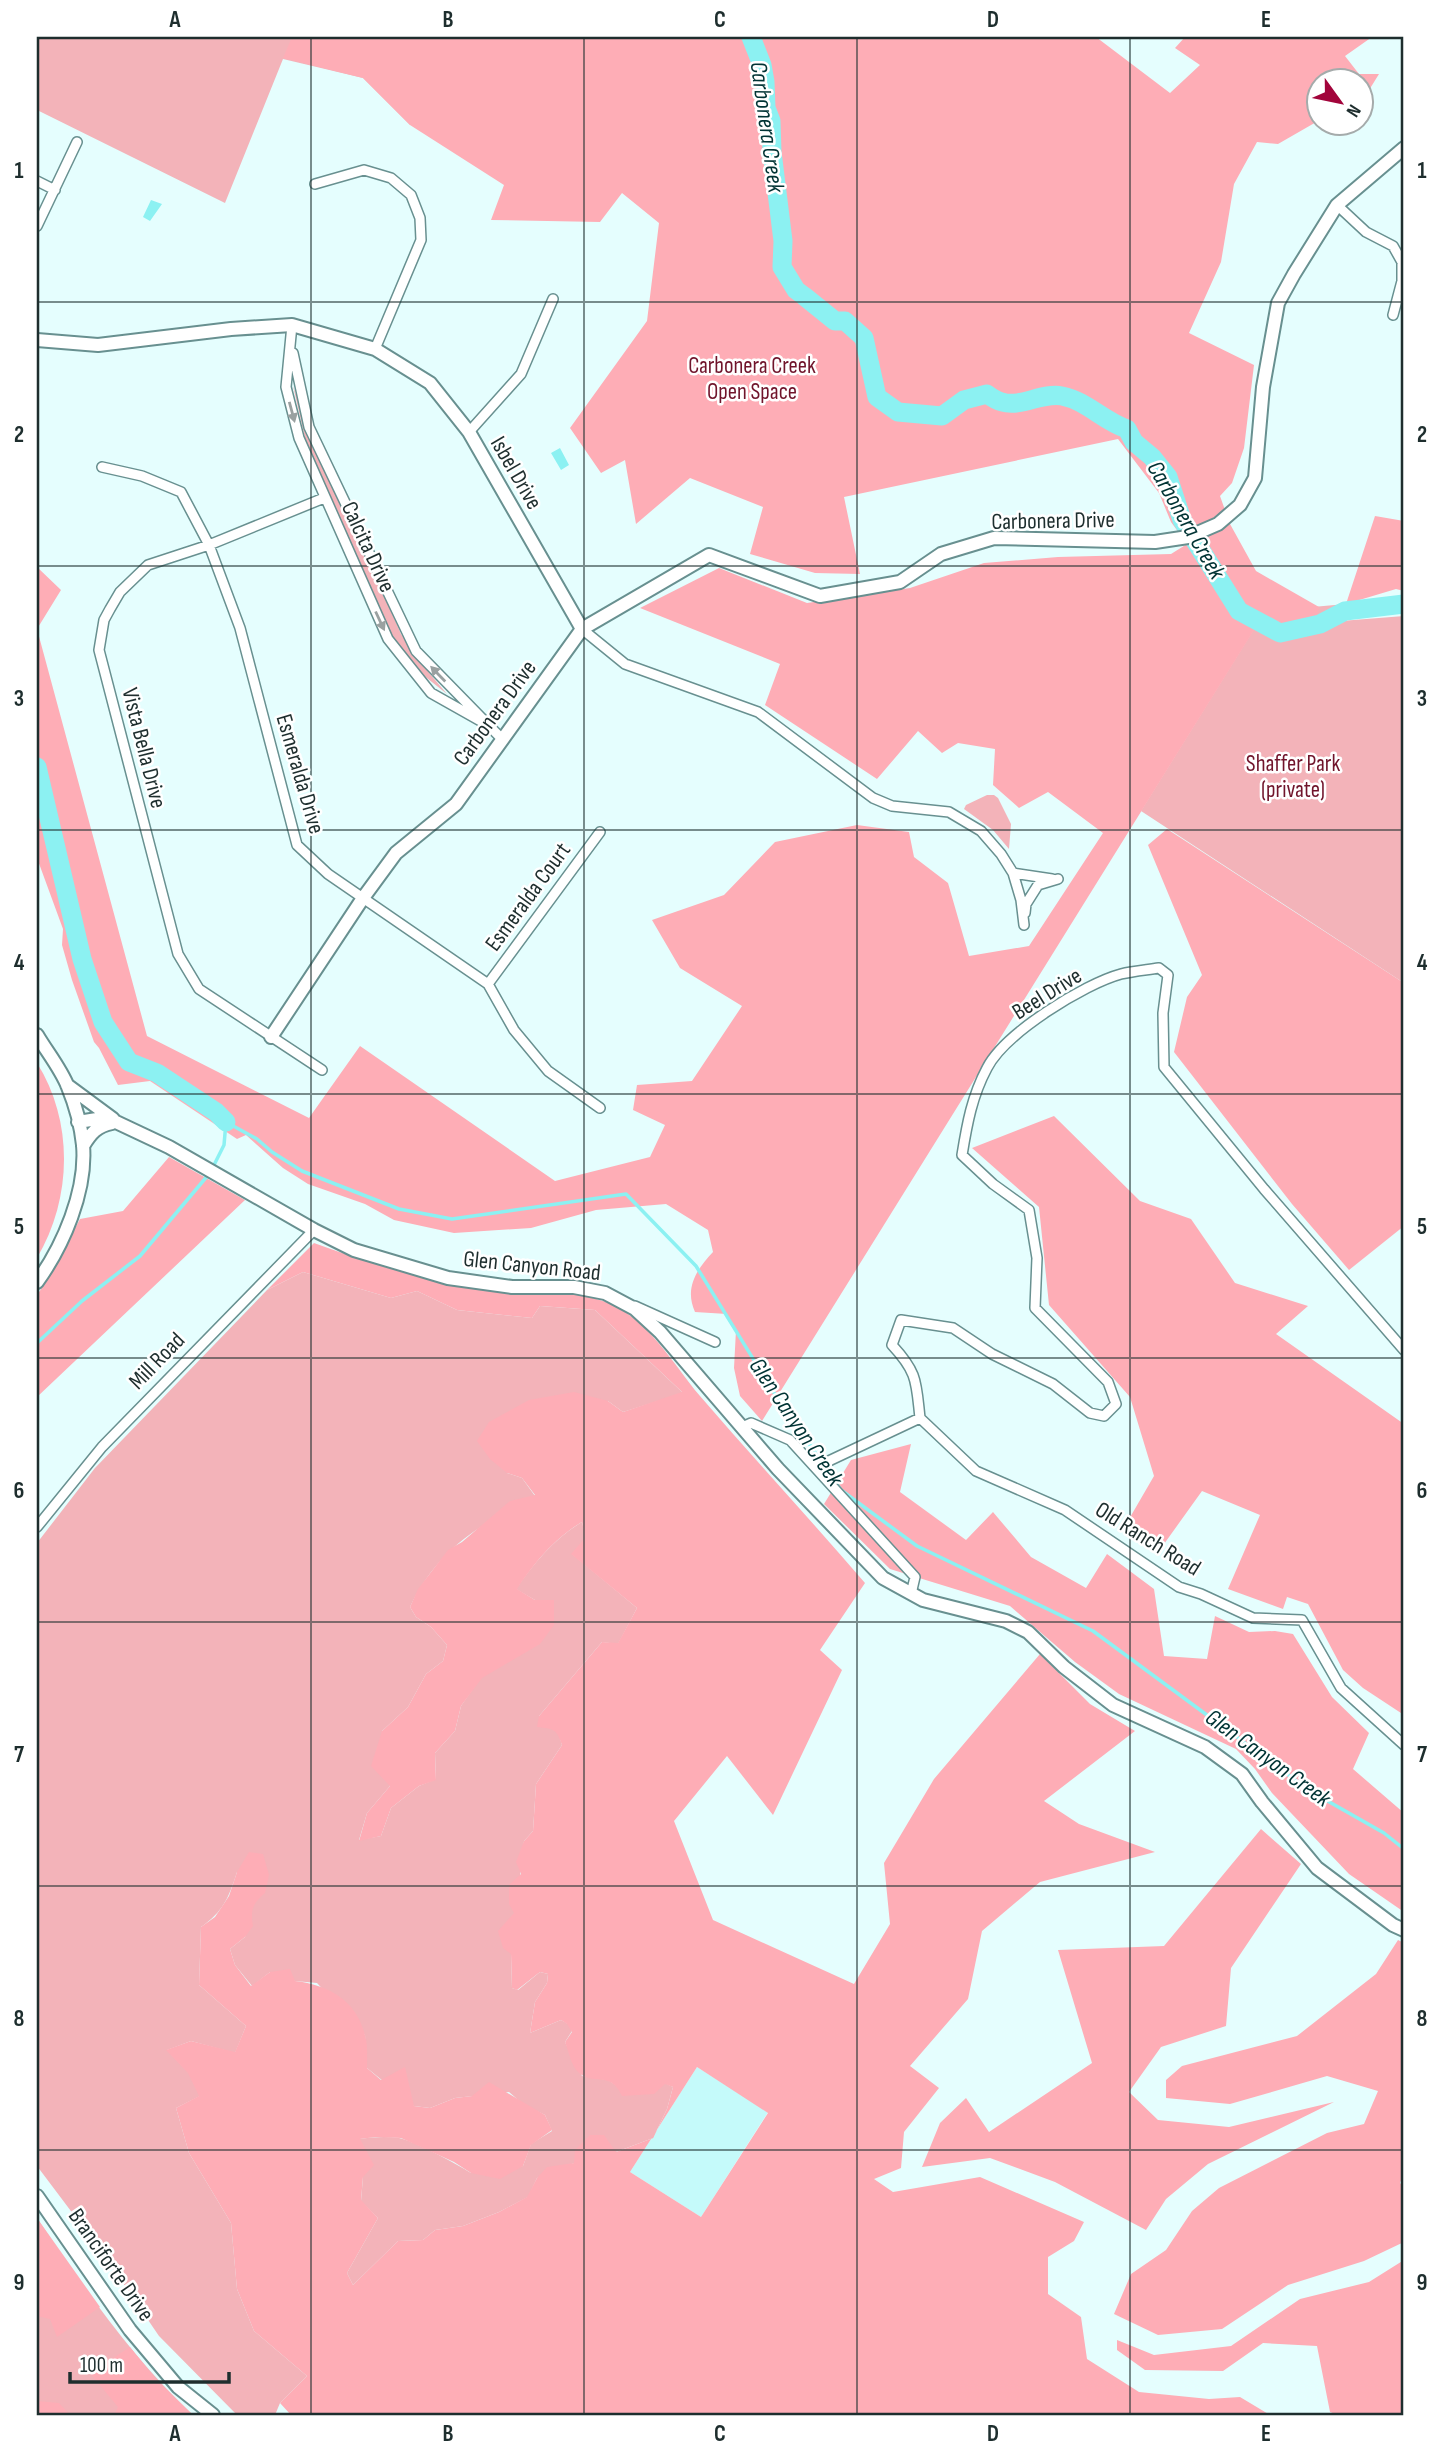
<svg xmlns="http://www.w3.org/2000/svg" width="1441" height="2452" viewBox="0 0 1441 2452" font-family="'Sofia Sans Condensed',sans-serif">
<rect width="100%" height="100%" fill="#e5fefe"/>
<path fill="#c5fafa" d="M697,2067L768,2112L701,2217L630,2172Z"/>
<path fill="#f3b3b9" d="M37,37H567L410,125L363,78L283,59L225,203L37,110Z
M293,386L311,436L349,526L366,554L401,634L425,668L447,694L423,675L392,637L360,569L305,438Z
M1256,588L1290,609L1346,604L1341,621L1404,616V983L1141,811L1259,621Z
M987,795H994L998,798L1011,824L1009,849L993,830L964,809L966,805Z
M303,1272L391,1298L417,1291L457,1310L532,1318L540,1306L595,1310L683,1393L623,1412L608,1401L507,1473L522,1478L535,1496C479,1526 439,1547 410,1607L416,1617L431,1627L447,1645L443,1661L426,1674L408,1707L382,1731L390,1786L367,1813L359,1840L381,1836L391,1808L419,1786L436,1779L435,1753L455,1731L461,1706L535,1600L516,1589C533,1564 556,1537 582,1522L586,1538L572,1554L637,1608L618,1644L602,1642L539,1716L558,1732L562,1745L536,1784L533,1831L524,1841L511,1954L512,1988L518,1990L540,1972L548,1974L547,1983L535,2002L530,2033L561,2020L568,2024L572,2031L565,2042L582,2076L608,2080L617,2086L665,2083L673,2087L667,2109L653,2138L616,2152L574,2163L537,2178L528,2197L499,2212L463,2226L435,2230L423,2240L398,2241L353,2285L347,2273L378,2218L361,2201L363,2177L359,2139C372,2137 386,2136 399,2138C414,2141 457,2164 471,2173L523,2166L531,2144L552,2131L545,2115L523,2104L509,2092L455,2098L430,2108L414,2106L367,2068L365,2035L317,1983L295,1981L270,1972L252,1986L235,1965L230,1949L245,1937L253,1903L237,1872C229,1897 223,1912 201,1927L199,1985L246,2026L235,2053L191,2041L167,2050L189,2073L200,2096L176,2108L189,2153L231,2223L237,2289L254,2331L307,2376L280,2403L275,2415H237L159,2336L101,2251L37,2166V1543L95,1468L267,1290Z
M37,2218C83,2287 132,2358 193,2415H37Z"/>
<path fill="#feadb6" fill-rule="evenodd" d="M292,37H1096L1170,93L1200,65L1175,48L1185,37H1372L1345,56L1359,74H1379L1361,103L1360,80H1318V121L1278,144L1257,142L1234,184L1221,262L1189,333L1254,365L1244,448L1232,483L1220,496L1230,524L1256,571L1319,607L1316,623L1267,626L1259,622L762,1421L740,1396L734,1368L736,1330L727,1314L695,1312C684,1288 697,1269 713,1252L708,1230L666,1204L596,1210L531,1228L454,1233L394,1220L365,1204L308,1184L283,1168L246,1135L237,1139L150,1081L118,1085L99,1048L94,1042L72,980L62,945L63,929L37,858V567L61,590L37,629L147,1036L309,1118L360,1046L555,1181L650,1157L665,1125L633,1110L637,1085L692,1081L742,1006L680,968L652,920L724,895L775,842L857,825L909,832L914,857L948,883L969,956L1029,946L1103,833L1048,792L1019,808L993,785L995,749L958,743L942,753L918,731L877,779L765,705L780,664L640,608L719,568L807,603L910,588L984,563L1058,557L1171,554L1187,544L1171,522L1159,493L1118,439L844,497L860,574L815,573L750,554L763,507L690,478L636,524L625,460L601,473L570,428L647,321L659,223L622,193L600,222L491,220L504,185L410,125L363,78L283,58Z
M1375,516L1404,521V591L1396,589L1346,604Z
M1167,829L1404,983V1226L1349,1270L1292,1204L1174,1052L1187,997L1202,975L1148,845Z
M37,1063C74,1122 72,1199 37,1258Z
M1054,1116L1140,1201L1191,1219L1235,1283L1308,1306L1276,1334L1404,1424V1715L1363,1688L1343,1670L1308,1604L1287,1597L1283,1609L1228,1589L1260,1515L1202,1491L1159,1551L1125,1526L1154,1476L1130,1397L1049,1305L1039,1207L972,1148Z
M169,1157L245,1200L37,1397V1295L46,1282L80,1219L123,1211Z
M314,1243C366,1262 422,1280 477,1288C515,1292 568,1288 603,1301C647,1316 672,1363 700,1396C754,1459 811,1520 865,1583L820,1650L842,1670L773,1815L727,1756L674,1821L713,1920L854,1984L890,1924L884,1863L934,1779L1040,1654L1090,1704L1135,1731L1044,1801L1079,1824L1155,1852L1040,1882L982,1931L968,1999L910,2066L939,2088L904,2132L901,2168L874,2179L893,2192L980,2177L1084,2222L1074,2241L1048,2257V2294L1081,2317L1087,2359L1139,2392L1209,2399L1240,2397L1270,2415H291L280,2403L307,2376L254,2331L237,2289L231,2223L189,2153L176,2108L199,2096L188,2073L166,2050L191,2041L235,2052L246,2026L199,1985L201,1927L215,1917L229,1896L237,1872L249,1852L263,1854L269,1875L265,1893C253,1903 250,1910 253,1926L245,1937L230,1949L235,1965L251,1986L270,1972L290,1969L295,1981C329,1985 356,2000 365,2035C368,2045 367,2058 367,2068L381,2080L405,2067L414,2106L430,2108L455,2098L472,2096L489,2082L545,2115L552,2130L531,2145L523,2166L500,2179L471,2173L454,2162L401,2138L376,2137L360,2139L374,2165L363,2177L361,2200L378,2218L347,2273L353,2285L398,2241L423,2240L435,2230L463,2226L499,2212L527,2197L537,2178L547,2167L574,2163L575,2150L590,2135H604L616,2152L653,2138L667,2109L673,2087L665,2084L654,2094L622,2096C610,2070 594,2086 579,2073C571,2066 569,2052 565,2042L572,2032L567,2024L561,2020L530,2033L535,2002L547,1983L548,1974L540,1972L517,1990L512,1988L511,1954L503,1948L498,1931L514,1913L509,1904V1885L521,1874L516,1862L524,1841L533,1831L536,1784L562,1745C556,1728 554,1729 537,1727L539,1716L602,1642L618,1643L637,1608L571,1554L585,1538L582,1522C556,1537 533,1564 517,1589L535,1600H554V1625L540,1644L482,1678L461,1706L455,1731L435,1753L436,1780L419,1786L391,1808L381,1836L359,1841L367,1813L390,1786L371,1766L382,1731L408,1707L426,1674L443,1661L447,1645L431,1627L416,1617L410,1607L418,1589L448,1550L462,1542L510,1501L535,1495L522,1478L507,1473L490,1459L477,1441L489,1422L529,1400L574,1392L608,1401L623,1412L682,1392L595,1310L540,1306L532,1318L457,1310L417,1291L391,1298L303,1272L267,1290ZM697,2067L768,2113L701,2217L630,2172Z
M911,1444L900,1492L966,1540L993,1512L1031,1557L1086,1588L1107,1554L1154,1589L1164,1656L1207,1659L1215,1616L1249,1632L1275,1631L1293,1634L1332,1697L1369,1733L1353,1769L1404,1813V1912L1349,1874L1272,1793L1255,1769L1236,1749L1119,1694L1075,1662L1010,1606L890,1569L824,1504L851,1460Z
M1261,1829L1301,1864L1231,1968L1226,2026L1161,2047L1129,2092L1158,2120L1229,2127L1334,2102L1208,2164L1166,2199L1146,2230L1055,2182L990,2158L922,2167L940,2123L966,2098L989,2132L1092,2063L1058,1950L1164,1946Z
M1398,1940L1404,1943V2173L1400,2183L1404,2187V2242L1364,2261L1288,2285L1222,2329L1158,2335L1114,2314L1131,2274L1166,2250L1192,2211L1219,2188L1327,2133L1364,2124L1378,2091L1327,2076L1230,2104L1166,2098V2080L1182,2066L1297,2036L1376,1974Z
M37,2218L100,2307L57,2337L50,2319L37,2316Z
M1404,2260V2415H1338L1330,2412L1317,2346L1263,2343L1223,2371L1145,2370L1117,2350V2340L1154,2355L1231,2346L1300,2299L1369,2282Z
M130,2347L155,2378L193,2415H114L118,2407L90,2373Z
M37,2401L59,2403L70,2415H37Z"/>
<path fill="#8cf1f2" d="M151,200L162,204L150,221L143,217Z
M560,448L569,465L561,470L551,453Z"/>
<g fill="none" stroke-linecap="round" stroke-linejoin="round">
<path stroke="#8cf1f2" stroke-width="3.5" d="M213,1167L224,1145L226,1122L257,1139L272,1152L302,1171L399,1209L452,1219L626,1194L696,1266L776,1396L841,1490L917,1546L1093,1631L1310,1791L1384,1833L1404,1849
M37,1343L82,1301L140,1256L209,1174"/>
<path stroke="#8cf1f2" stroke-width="19" d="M751,37L762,65L765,82L766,108L771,121L772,152L783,241L782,267L796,290L804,296L835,321H845L864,338L877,397L898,412L942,416L964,400L987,394C991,397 997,401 1002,402C1021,408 1042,392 1062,396C1087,401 1103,421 1127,429L1134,442L1152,457L1168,477L1182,520L1239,611L1280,633L1320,624L1345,611L1404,604
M37,767L82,959L103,1022L129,1062L157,1073L216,1112L226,1122"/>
<defs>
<path id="street" d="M37,181L55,190
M315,184L364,170L391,178L411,195L420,218L421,240L375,349
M1337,205L1366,232L1393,246L1402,262V281L1393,315
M37,226L77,142
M292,325L286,387L299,438L388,639L431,693L486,724
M293,353L309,427L416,651L502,739
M469,432L521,374L553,299
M102,467L142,476L181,492L209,545L240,628L297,845L328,874L488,984L514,1030L548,1071L600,1108
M582,629L625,664L758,712L873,798L892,806L949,812L981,831L1001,854L1013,873L1021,900L1024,925
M1013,873L1052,879
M1025,913L1026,904L1038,885L1058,879
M488,984L600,832
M322,1070L199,989L178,954L99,650L104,620L110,609L120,592L148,565L209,545L324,498
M635,1306L715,1342
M920,1418C916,1382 918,1373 892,1345L901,1320L953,1328L992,1354L1053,1384L1090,1413L1104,1416L1116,1404L1108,1382L1035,1308L1037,1258L1029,1210L993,1184L962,1155C967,1124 972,1096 987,1068C1005,1033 1084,984 1121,974C1133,971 1146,970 1159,968L1168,975L1163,1013L1164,1067L1264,1189L1404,1350
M920,1418L976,1471L1065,1510L1179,1587L1201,1594L1253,1618L1302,1620L1341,1688L1404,1745
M742,1427L751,1423L790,1440L915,1577L911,1594
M816,1467L920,1418
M37,1527L102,1447L314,1230"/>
<path id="secondary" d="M37,340L98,345L231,329L292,325L375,349L430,383L469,432L582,629
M37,1035C47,1052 61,1069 68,1087C75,1104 81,1126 83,1145C87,1191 63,1246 37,1282
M271,1037L363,898L396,853L456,804L582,629L709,555L820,596L900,582L941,554L994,538L1155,542L1188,537L1218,524L1240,505L1255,478L1263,387L1278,303L1294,274L1337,205L1404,148
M67,1085L113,1119
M78,1122L97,1119L116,1122L169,1147L314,1230L354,1250L448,1278L512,1287H574L605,1293L635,1309L660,1332L778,1469L883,1578L923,1600L1006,1621L1028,1632L1064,1667L1113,1705L1205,1747L1242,1774L1262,1802L1317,1868L1393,1925L1404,1930
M83,1146C91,1133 97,1126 112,1123
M37,2196L130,2330L178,2387L213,2415"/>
</defs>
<use href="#street" stroke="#689090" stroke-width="12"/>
<use href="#secondary" stroke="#689090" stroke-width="16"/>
<use href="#street" stroke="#fff" stroke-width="9"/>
<use href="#secondary" stroke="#fff" stroke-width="12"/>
</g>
<defs><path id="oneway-solid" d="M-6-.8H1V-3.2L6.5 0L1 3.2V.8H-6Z" transform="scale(1.75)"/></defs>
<g fill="#9aa1a1">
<use href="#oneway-solid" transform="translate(292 412) rotate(75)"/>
<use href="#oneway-solid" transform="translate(380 621) rotate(65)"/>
<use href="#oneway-solid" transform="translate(438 674) rotate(-134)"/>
</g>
<path fill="none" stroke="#1e2e2e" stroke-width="2" stroke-opacity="0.55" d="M311,37V2415M584,37V2415M857,37V2415M1130,37V2415M37,302H1404M37,566H1404M37,830H1404M37,1094H1404M37,1358H1404M37,1622H1404M37,1886H1404M37,2150H1404"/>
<g text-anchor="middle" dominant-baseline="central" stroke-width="5" stroke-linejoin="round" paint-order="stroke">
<g font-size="23" fill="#70142b" stroke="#fff">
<text x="752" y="366">Carbonera Creek<tspan x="752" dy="26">Open Space</tspan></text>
<text x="1293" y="764">Shaffer Park<tspan x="1293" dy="26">(private)</tspan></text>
</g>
<g font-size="23" fill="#1e2e2e" stroke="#fff">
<text transform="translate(516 473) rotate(60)">Isbel Drive</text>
<text transform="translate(1053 521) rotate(-1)">Carbonera Drive</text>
<text transform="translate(368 547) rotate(65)">Calcita Drive</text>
<text transform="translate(495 713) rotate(-54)">Carbonera Drive</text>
<text transform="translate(144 748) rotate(76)">Vista Bella Drive</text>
<text transform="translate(300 774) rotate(74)">Esmeralda Drive</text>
<text transform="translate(528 897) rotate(-54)">Esmeralda Court</text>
<text transform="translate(1047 994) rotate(-32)">Beel Drive</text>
<text transform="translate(532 1266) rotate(6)">Glen Canyon Road</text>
<text transform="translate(157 1361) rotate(-46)">Mill Road</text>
<text transform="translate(1148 1539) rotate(32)">Old Ranch Road</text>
<text transform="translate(111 2265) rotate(55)">Branciforte Drive</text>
</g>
<g font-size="24" font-style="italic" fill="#003334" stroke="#fff">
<text transform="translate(767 127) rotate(82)">Carbonera Creek</text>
<text transform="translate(1186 520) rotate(60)">Carbonera Creek</text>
<text transform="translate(796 1422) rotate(56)">Glen Canyon Creek</text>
<text transform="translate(1268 1758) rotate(36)">Glen Canyon Creek</text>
</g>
</g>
<rect width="1441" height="2452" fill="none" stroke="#ffffff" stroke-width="77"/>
<g transform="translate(1340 102) rotate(123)"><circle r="33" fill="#ffffff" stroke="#a5abab" stroke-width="2"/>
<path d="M0-5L12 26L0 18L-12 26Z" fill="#a2043b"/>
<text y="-10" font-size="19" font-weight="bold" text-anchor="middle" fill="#1e2e2e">N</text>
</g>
<path d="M70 2372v10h159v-10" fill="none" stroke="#1e2e2e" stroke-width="3.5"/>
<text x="80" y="2372" font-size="21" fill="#1e2e2e" stroke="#ffffff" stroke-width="5" paint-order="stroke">100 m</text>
<rect x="38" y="38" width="1364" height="2376" fill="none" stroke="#1e2e2e" stroke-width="2.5"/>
<g font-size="23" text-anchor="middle" font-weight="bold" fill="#1e2e2e">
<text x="175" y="27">A</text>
<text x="448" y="27">B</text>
<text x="720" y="27">C</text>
<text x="993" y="27">D</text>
<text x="1266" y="27">E</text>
<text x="19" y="178">1</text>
<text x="1422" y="178">1</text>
<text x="19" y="442">2</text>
<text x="1422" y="442">2</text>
<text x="19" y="706">3</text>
<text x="1422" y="706">3</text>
<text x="19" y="970">4</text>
<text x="1422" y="970">4</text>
<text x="19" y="1234">5</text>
<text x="1422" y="1234">5</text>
<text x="19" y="1498">6</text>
<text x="1422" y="1498">6</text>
<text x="19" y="1762">7</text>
<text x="1422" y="1762">7</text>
<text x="19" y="2026">8</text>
<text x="1422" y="2026">8</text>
<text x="19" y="2290">9</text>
<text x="1422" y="2290">9</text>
<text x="175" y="2441">A</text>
<text x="448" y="2441">B</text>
<text x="720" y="2441">C</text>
<text x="993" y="2441">D</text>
<text x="1266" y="2441">E</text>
</g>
</svg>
